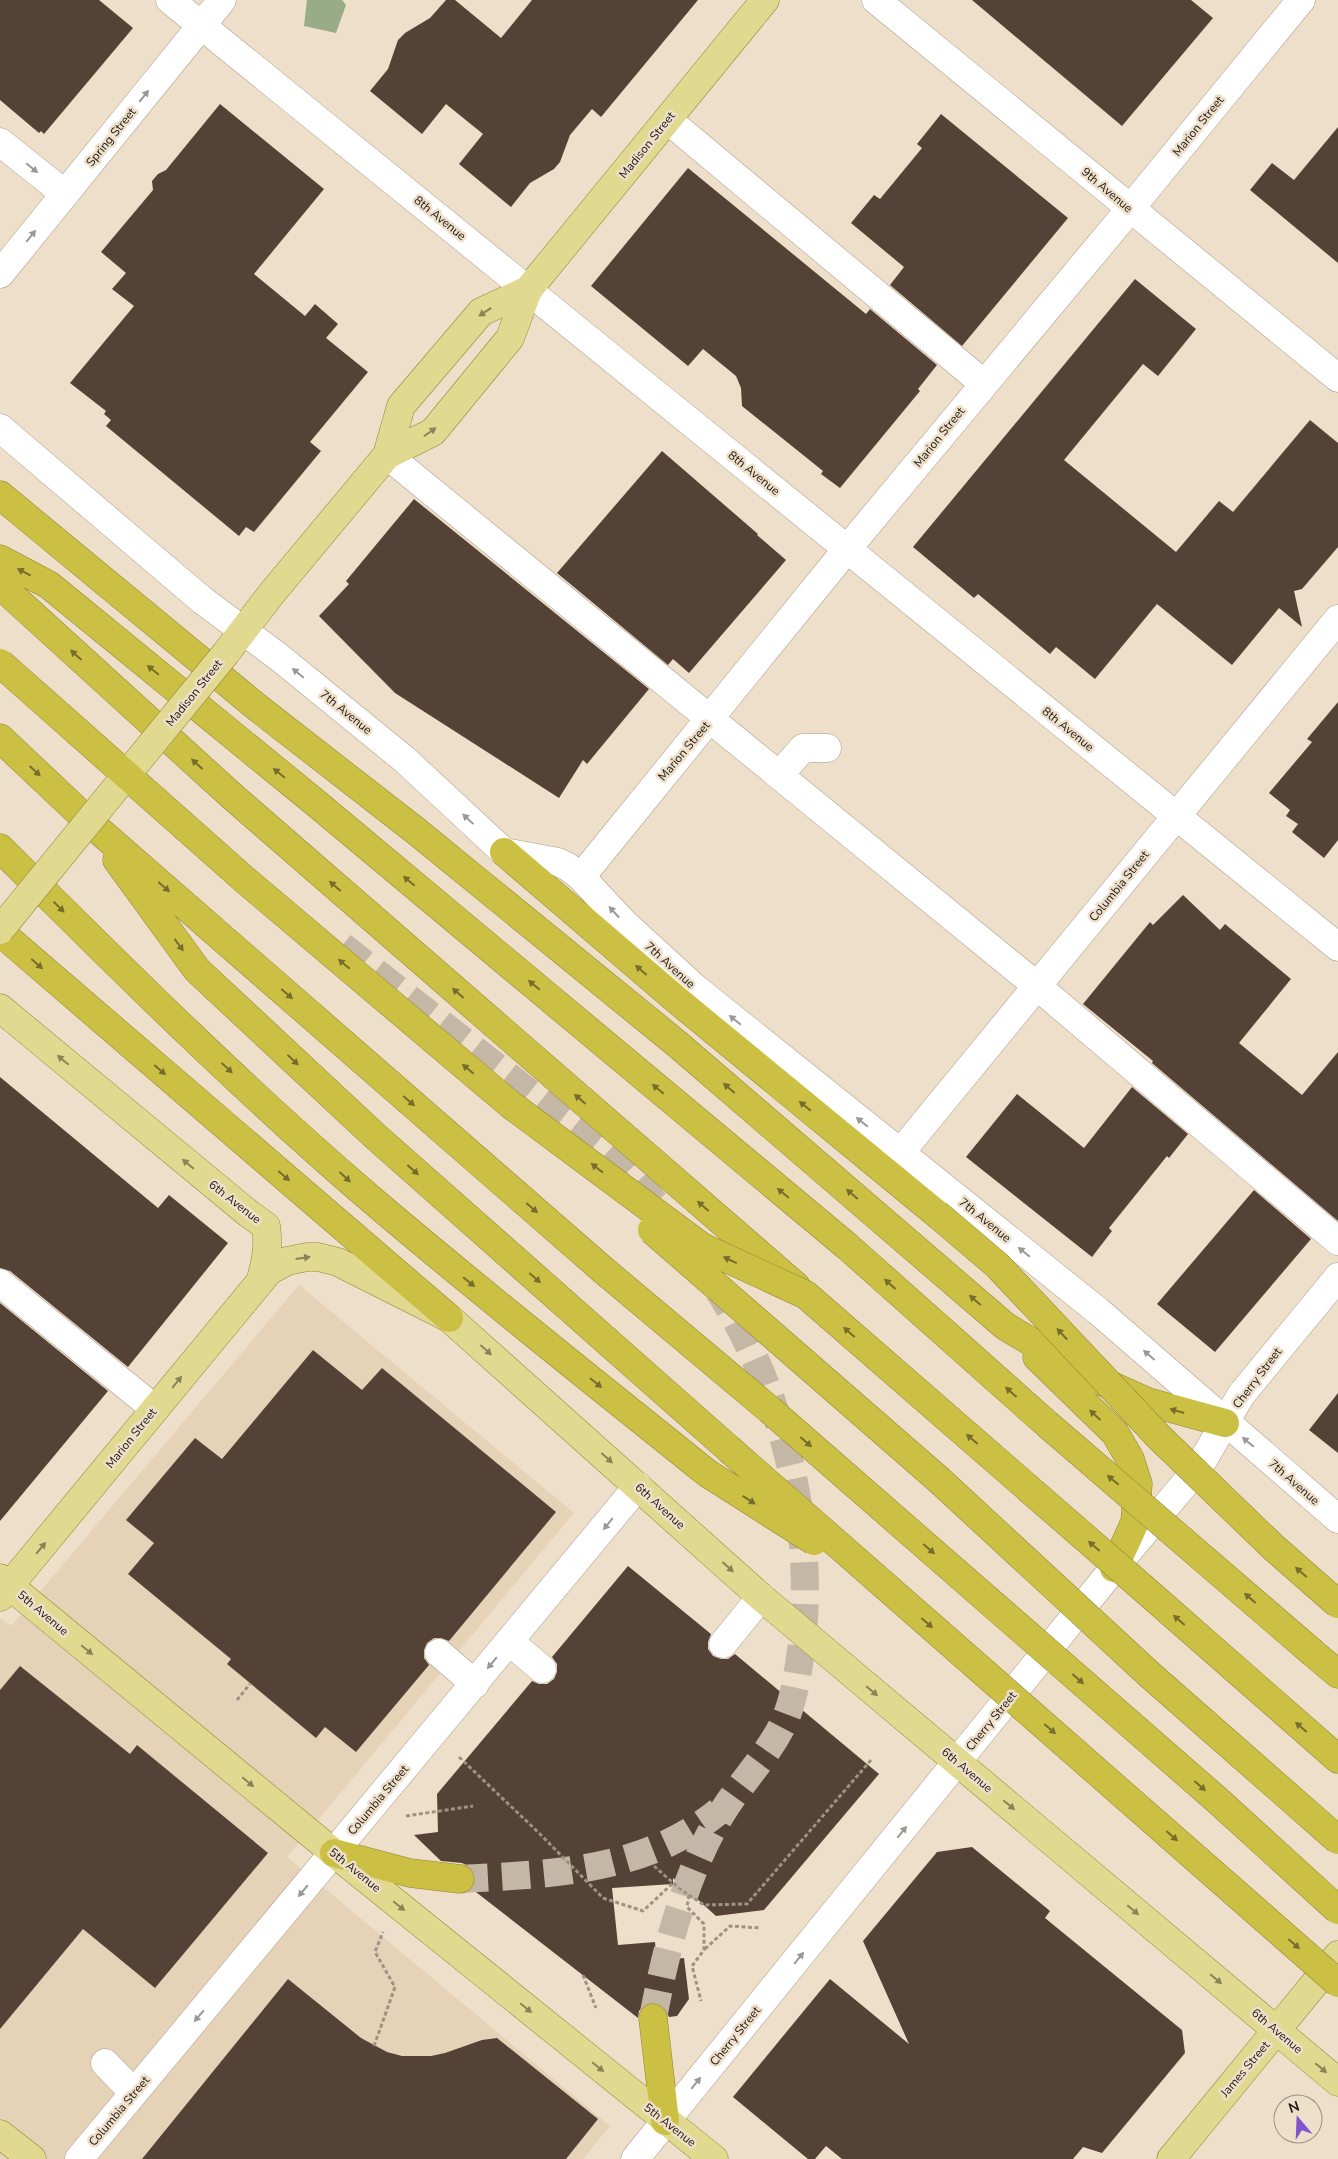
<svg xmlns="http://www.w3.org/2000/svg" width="1338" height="2159" viewBox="0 0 1338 2159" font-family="'Nunito Sans',sans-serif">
<rect width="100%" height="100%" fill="#eedfca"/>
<path fill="#e5d2b7" d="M299,1285L574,1513L287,1857L610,2126L583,2159H0V1618L11,1626Z"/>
<path fill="#97ac87" d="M307,0H342L346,5L336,33L304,26Z"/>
<path fill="#554237" d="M0,0H99L133,28L44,134L41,131L39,133L0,100Z
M446,0H455L501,38L532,0H698L601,117L592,109L570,135L560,162L554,169L530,183L511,207L459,164L483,134L446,104L422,134L370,91L388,69L398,40L405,33L430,18Z
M972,0H1191L1213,18L1122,126Z
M220,104L324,189L254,274L305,316L315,304L338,324L326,338L368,372L310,442L321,451L254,532L246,527L239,536L106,426L111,420L104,414L106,411L70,383L134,306L112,289L126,273L101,252L153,190L152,181L158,174L166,170Z
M941,114L1068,218L962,346L890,285L904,267L851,223L874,195L880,199L922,148L917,144Z
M1338,127V263L1250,190L1272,163L1294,180Z
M688,168L866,314L870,309L937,365L918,389L920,391L840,488L821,474L823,471L742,406L741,388L736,376L703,349L688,366L591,286Z
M1135,279L1196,329L1158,376L1143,364L1064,460L1176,552L1219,501L1233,512L1310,420L1338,443V547L1302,589L1294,591L1302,627L1279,608L1232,665L1157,604L1095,679L1056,647L1050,654L978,594L974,598L913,547Z
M662,451L758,534L757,535L786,560L689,673L673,659L668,665L557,573Z
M414,499L649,689L587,764L583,760L559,798L395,693L319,616L349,584L346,581Z
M1338,702V840L1324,858L1292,832L1298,824L1286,816L1290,810L1269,793L1312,742L1307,739Z
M1183,895L1220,930L1225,924L1291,979L1239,1043L1302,1095L1338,1052V1221L1152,1063L1153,1061L1083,1004L1150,922L1153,925Z
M0,1077L158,1208L169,1195L228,1243L128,1367L10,1271L0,1268Z
M1132,1087L1188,1134L1169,1158L1167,1156L1109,1228L1112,1231L1092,1257L966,1157L1017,1094L1084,1148Z
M1254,1190L1311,1239L1215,1352L1157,1304Z
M0,1303L108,1391L0,1521Z
M313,1350L362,1390L382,1368L556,1512L449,1641L441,1638H434L427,1643L424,1650V1658L429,1665L356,1752L325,1727L316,1738L227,1664L231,1659L128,1574L154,1543L126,1520L195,1438L222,1459Z
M1338,1393V1453L1309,1430Z
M628,1566L711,1634L708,1642V1649L713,1656L721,1659H728L735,1654L879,1774L764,1910L716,1916L696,1898V1883L680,1884L673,1878V1884L612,1888L618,1945L655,1942L657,1961L684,1958L689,1999L677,2016L669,2017L665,2008L660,2004L652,2002L643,2006L639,2011L638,2018L472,1889L476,1880L474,1873L470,1867L462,1863L441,1861L414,1835L438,1832L437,1794L532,1681L539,1684H547L554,1679L557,1672V1664L552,1657Z
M20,1666L130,1754L137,1745L268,1853L155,1988L83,1929L0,2029V1690Z
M972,1847L1050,1911L1045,1918L1182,2030L1185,2053L1102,2153L1083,2147L1073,2159H842L826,2146L815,2159H808L733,2097L830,1979L909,2044L863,1941L937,1852Z
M288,1979L361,2038L387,2052L402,2056H431L445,2053L482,2040L497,2038L598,2119L566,2159H142Z"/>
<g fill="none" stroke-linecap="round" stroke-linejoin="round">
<path stroke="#c5b7a5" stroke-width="28" stroke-dasharray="28 14" stroke-linecap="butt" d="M342,946L604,1151L626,1171L661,1209
M460,1879C551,1874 645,1872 719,1811
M653,2018C666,1948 687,1865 727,1805C746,1777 769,1753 784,1722C794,1700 798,1673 801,1650C817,1530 783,1393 719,1291"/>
<defs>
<path id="minor" d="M170,0L1338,947
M876,0L1338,378
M668,120L983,383
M0,142L65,194
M0,274L222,0
M0,428L202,600L280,658L404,759L504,852L558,862L568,867L581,877L624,923L695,988L1098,1311L1338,1519
M387,455L1037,986L1338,1241
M780,774L803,748H827
M581,877L847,549L1130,209L1301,0
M900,1153L1338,619
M0,1283L155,1409
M510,1642L542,1669
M723,1644L761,1597
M439,1653L475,1684
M105,2063L134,2093
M79,2159L638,1486
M635,2159L1114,1568L1199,1467L1241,1395L1338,1277"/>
<path id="major" d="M387,455L433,432L510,338L528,290L765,0
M226,653L272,593L387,455L401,406L481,312L528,290
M0,1008L249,1214L266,1226C269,1245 266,1261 261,1279
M0,1578L334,1853L714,2159
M0,1597L269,1271L287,1261L307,1257H318L338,1262L449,1318L761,1597L1338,2082
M0,2134L32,2159
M1171,2159L1338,1955"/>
<path id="highway" d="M0,495L258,708L416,831L676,1043L1005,1326L1081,1372L1148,1402L1225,1423
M0,559L49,585L317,804L848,1247L1047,1424
M0,585L233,797L796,1286
M0,738L88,821L602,1269L770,1410
M0,848C119,966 238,1085 365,1194C477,1290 593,1381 707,1473
M504,852L678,1001L937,1214
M117,860L197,970L375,1136L729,1449
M0,932L449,1318
M1037,1357L1115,1433L1130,1459L1138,1484L1135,1522L1114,1568
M1144,1589L1338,1759
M1313,1653L1338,1674
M334,1853L410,1873L460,1879
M653,2018L665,2121"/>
</defs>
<use href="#minor" stroke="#ad9e8b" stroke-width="29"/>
<use href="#major" stroke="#8f8632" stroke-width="29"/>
<use href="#highway" stroke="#8f8632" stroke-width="29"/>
<path stroke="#9e9283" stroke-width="3" stroke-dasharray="4 2.5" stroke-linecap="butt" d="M237,1700L250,1684
M459,1757L540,1834L603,1898L643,1911L673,1883
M406,1816L473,1806
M654,1866L680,1889L704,1905L747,1904L871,1760
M689,1895L687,1907L704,1924V1950L692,1966L701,2001
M705,1949L730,1926L761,1928
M583,1975L596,2008
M374,2046L395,1987L375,1952L383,1932"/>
<use href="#minor" stroke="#fff" stroke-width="28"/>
<use href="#major" stroke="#e0d98f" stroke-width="28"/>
<use href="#highway" stroke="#ccc044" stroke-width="28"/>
<defs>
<path id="major-bridge" d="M0,930L226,653"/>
<path id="highway-bridge" d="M0,663L245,880L511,1105L702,1247L806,1295L1144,1589
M937,1214L997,1265L1159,1437L1273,1547L1338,1604
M652,1230L938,1479L1150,1675L1338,1840
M770,1410L1216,1799L1338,1910
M1047,1424L1313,1653
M729,1449L1338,1983
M707,1473L814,1541"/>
</defs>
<use href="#major-bridge" stroke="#8f8632" stroke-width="29" stroke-linecap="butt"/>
<use href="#highway-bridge" stroke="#8f8632" stroke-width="29" stroke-linecap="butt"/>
<use href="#major-bridge" stroke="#e0d98f" stroke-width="28"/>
<use href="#highway-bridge" stroke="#ccc044" stroke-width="28"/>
</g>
<defs><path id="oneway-solid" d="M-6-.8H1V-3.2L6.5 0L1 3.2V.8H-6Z" transform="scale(1.25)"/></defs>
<g fill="#9a9894">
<use href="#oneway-solid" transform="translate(144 96) rotate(-51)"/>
<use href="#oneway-solid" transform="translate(32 168) rotate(39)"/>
<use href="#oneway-solid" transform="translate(31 236) rotate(-51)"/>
<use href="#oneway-solid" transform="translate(298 673) rotate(-141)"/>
<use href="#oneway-solid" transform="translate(468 819) rotate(-137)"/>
<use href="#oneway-solid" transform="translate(614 912) rotate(-133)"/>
<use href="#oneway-solid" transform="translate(735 1020) rotate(-141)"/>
<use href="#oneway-solid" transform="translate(862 1122) rotate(-141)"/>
<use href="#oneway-solid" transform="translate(1024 1252) rotate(-141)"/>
<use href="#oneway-solid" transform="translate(1149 1355) rotate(-139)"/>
<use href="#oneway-solid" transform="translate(1248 1442) rotate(-140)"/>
<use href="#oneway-solid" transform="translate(608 1524) rotate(129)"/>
<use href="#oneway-solid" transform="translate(492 1663) rotate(130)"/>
<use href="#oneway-solid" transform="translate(902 1832) rotate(-51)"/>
<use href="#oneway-solid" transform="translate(303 1891) rotate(130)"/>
<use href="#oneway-solid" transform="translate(799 1958) rotate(-51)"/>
<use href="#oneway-solid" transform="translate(199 2016) rotate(130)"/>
<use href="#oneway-solid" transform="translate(696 2083) rotate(-51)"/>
</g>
<g fill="#898357">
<use href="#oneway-solid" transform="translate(485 312) rotate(147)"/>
<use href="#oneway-solid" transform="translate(430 432) rotate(-35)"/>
<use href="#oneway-solid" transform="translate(63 1060) rotate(-140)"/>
<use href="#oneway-solid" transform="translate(188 1164) rotate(-140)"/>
<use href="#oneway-solid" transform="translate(303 1258) rotate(-8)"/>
<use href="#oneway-solid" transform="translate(486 1350) rotate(42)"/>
<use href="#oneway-solid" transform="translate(177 1382) rotate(-51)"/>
<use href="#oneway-solid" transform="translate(607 1458) rotate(42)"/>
<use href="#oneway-solid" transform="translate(41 1548) rotate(-50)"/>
<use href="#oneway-solid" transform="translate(728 1567) rotate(42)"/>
<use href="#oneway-solid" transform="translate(87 1650) rotate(40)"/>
<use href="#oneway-solid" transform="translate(872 1691) rotate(40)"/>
<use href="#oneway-solid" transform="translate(248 1782) rotate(40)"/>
<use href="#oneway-solid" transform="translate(1009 1805) rotate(40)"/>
<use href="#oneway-solid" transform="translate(399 1906) rotate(39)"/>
<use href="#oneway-solid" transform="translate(1133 1910) rotate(40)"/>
<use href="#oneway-solid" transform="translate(1216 1979) rotate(40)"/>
<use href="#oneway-solid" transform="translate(526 2008) rotate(39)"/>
<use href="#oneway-solid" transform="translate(598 2067) rotate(39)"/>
<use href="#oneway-solid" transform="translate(1321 2068) rotate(40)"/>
</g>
<g fill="#766c2b">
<use href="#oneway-solid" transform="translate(24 572) rotate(-152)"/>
<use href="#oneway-solid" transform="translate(76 655) rotate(-138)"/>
<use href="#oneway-solid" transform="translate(153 670) rotate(-141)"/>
<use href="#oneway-solid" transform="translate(197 764) rotate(-138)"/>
<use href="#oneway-solid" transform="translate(35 771) rotate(43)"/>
<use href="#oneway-solid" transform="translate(279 773) rotate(-141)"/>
<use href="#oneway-solid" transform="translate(409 881) rotate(-140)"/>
<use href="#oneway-solid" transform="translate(335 886) rotate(-139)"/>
<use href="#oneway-solid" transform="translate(164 887) rotate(41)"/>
<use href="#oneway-solid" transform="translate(59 907) rotate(45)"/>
<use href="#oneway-solid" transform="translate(179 945) rotate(54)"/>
<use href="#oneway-solid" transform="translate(37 964) rotate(41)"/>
<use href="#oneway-solid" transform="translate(344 964) rotate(-140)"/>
<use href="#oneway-solid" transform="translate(641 970) rotate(-139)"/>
<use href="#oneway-solid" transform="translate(534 985) rotate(-140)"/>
<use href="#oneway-solid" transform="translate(458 993) rotate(-139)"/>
<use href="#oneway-solid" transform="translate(287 994) rotate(41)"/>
<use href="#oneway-solid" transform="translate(293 1060) rotate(43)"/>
<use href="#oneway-solid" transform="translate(227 1068) rotate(43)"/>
<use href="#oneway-solid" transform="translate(468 1069) rotate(-140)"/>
<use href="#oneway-solid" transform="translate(160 1070) rotate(41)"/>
<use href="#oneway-solid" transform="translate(729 1088) rotate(-139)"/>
<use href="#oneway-solid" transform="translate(658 1089) rotate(-140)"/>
<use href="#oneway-solid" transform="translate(580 1099) rotate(-139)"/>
<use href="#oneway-solid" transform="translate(409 1101) rotate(41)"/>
<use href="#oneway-solid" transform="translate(805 1106) rotate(-141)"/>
<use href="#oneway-solid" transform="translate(597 1168) rotate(-143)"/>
<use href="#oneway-solid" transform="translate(413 1170) rotate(41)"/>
<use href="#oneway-solid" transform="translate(284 1176) rotate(41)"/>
<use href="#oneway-solid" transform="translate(345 1177) rotate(42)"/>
<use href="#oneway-solid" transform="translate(783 1193) rotate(-140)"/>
<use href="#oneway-solid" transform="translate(852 1194) rotate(-139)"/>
<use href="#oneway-solid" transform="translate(703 1206) rotate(-139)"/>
<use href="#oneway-solid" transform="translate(532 1208) rotate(41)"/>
<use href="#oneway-solid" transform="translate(730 1260) rotate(-155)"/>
<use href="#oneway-solid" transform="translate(535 1278) rotate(41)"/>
<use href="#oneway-solid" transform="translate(469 1282) rotate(39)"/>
<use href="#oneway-solid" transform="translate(890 1284) rotate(-138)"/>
<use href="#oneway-solid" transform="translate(975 1300) rotate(-139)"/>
<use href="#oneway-solid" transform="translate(849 1332) rotate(-139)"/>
<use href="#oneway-solid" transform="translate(1062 1334) rotate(-133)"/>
<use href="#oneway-solid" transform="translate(596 1383) rotate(39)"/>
<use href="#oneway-solid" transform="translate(1011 1392) rotate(-138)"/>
<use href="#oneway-solid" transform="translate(1177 1411) rotate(-164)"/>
<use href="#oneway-solid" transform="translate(1095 1415) rotate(-137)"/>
<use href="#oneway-solid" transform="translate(972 1439) rotate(-139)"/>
<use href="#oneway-solid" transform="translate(806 1442) rotate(41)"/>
<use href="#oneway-solid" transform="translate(1113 1480) rotate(-140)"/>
<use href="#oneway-solid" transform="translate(749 1500) rotate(33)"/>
<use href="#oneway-solid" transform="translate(1094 1546) rotate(-139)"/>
<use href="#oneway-solid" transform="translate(929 1549) rotate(41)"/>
<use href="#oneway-solid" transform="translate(1301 1572) rotate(-139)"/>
<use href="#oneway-solid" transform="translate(1250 1598) rotate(-139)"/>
<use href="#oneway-solid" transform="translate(1179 1620) rotate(-139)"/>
<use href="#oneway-solid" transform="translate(927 1623) rotate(41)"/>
<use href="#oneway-solid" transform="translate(1078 1679) rotate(41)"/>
<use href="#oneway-solid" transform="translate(1301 1727) rotate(-139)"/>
<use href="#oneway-solid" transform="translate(1050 1729) rotate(41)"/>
<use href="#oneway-solid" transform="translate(1200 1786) rotate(41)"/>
<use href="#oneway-solid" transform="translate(1172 1836) rotate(41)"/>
<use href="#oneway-solid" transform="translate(1294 1944) rotate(41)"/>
</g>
<g text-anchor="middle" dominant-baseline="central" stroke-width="5" stroke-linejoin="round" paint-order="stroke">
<g font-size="12" fill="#1f1912" stroke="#eedfca">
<text transform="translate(1198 126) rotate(-51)">Marion Street</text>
<text transform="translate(111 137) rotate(-51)">Spring Street</text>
<text transform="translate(647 145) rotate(-51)">Madison Street</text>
<text transform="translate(1107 190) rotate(40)">9th Avenue</text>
<text transform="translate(440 218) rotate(39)">8th Avenue</text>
<text transform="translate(939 437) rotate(-51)">Marion Street</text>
<text transform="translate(754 473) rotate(39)">8th Avenue</text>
<text transform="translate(194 693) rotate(-51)">Madison Street</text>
<text transform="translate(346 712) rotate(39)">7th Avenue</text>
<text transform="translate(1068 729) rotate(39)">8th Avenue</text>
<text transform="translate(684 751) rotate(-50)">Marion Street</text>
<text transform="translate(1119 886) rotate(-51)">Columbia Street</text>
<text transform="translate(670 965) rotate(42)">7th Avenue</text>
<text transform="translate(235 1202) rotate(38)">6th Avenue</text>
<text transform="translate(985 1220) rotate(39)">7th Avenue</text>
<text transform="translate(1257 1378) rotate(-53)">Cherry Street</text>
<text transform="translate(131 1438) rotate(-51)">Marion Street</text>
<text transform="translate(1294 1482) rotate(41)">7th Avenue</text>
<text transform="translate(660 1506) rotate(42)">6th Avenue</text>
<text transform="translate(43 1613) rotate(40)">5th Avenue</text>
<text transform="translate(991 1721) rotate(-51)">Cherry Street</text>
<text transform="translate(967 1770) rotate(40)">6th Avenue</text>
<text transform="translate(378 1800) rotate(-50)">Columbia Street</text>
<text transform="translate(355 1870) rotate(39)">5th Avenue</text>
<text transform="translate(1277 2031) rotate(40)">6th Avenue</text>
<text transform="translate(735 2036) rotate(-51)">Cherry Street</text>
<text transform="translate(1245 2069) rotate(-50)">James Street</text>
<text transform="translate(119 2111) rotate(-50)">Columbia Street</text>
<text transform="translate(670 2125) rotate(38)">5th Avenue</text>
</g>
</g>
<g transform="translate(1298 2119) rotate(341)"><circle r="24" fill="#eedfca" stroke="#9b9080"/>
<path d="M0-4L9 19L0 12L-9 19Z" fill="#8054cd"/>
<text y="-8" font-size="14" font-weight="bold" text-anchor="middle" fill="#1f1912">N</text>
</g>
</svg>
